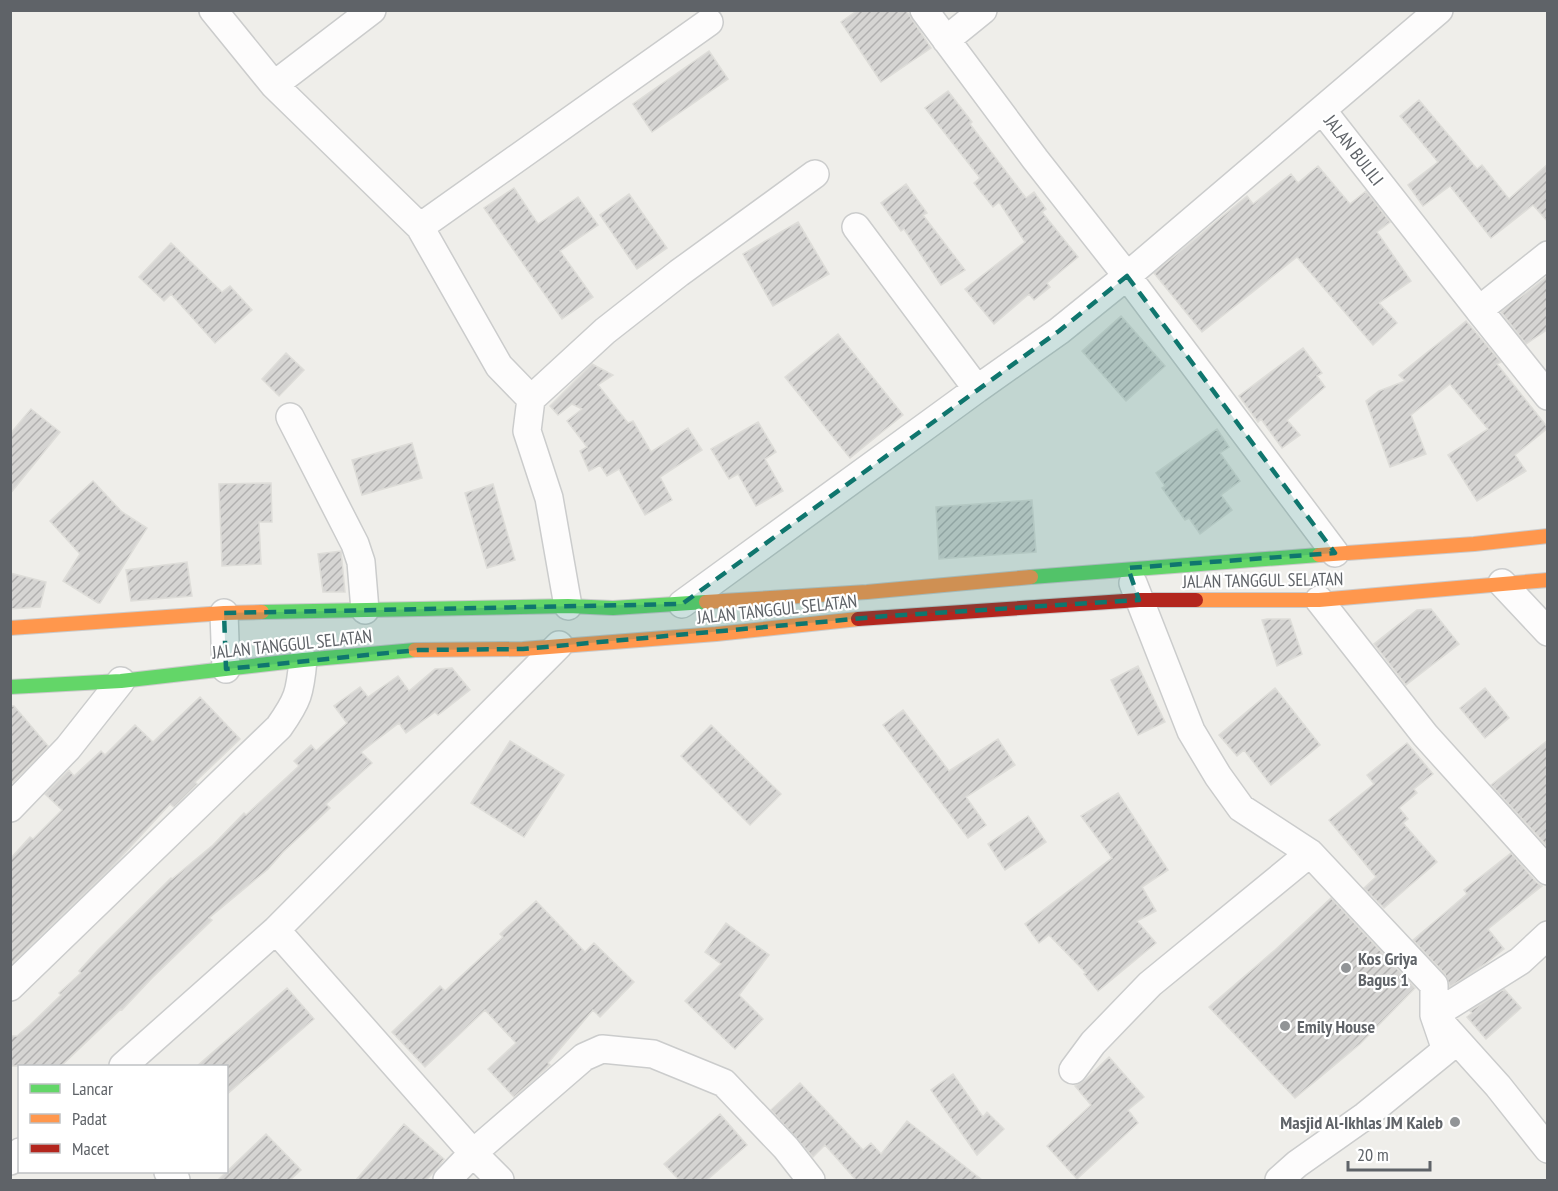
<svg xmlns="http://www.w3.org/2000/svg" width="1558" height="1191" viewBox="0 0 1558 1191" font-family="'PT Sans Narrow',sans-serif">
<defs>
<pattern id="building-hatch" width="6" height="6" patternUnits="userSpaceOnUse" patternTransform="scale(1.5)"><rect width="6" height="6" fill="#d6d5d3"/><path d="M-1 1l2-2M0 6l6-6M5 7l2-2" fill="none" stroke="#b1b0af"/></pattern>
</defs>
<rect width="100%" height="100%" fill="#efeeea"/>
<path fill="url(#building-hatch)" stroke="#deddd9" stroke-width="1.5" d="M858,10H906L931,48L881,82L841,22Z
M709,51L728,79L652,132L633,104Z
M948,91L972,122L970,124L1026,198L1034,192L1046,209L1042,212L1078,257L1047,283L1050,287L1034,300L1029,294L994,324L965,289L1025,242L999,202L993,207L974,183L980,178L925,108Z
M1419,100L1477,169L1482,165L1509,199L1548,164V222L1533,205L1491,238L1450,186L1423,206L1408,185L1438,162L1400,116Z
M1318,166L1350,204L1366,191L1390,222L1377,232L1411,281L1379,303L1397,323L1373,345L1297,257L1202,332L1154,273L1247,196L1253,204L1291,174L1298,183Z
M906,184L927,213L923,215L965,270L941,285L904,229L901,231L881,203Z
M514,188L538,224L578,197L598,225L560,251L593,297L562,319L484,208Z
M629,194L667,248L637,269L600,215Z
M798,222L829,274L773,306L743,254Z
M171,243L222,292L230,286L252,310L215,343L171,294L164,301L139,277Z
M1548,276V329L1526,344L1501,312Z
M1121,316L1165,366L1126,401L1082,351Z
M1466,321L1501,362L1497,364L1548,428L1515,455L1526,471L1477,501L1448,455L1488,429L1450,384L1411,415L1426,454L1390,467L1366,401L1379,391L1405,381L1399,375Z
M838,334L903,415L850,458L785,377Z
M1303,348L1322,373L1317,376L1325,387L1287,420L1300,435L1282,448L1261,419L1258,422L1239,396Z
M286,353L304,370L279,396L262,379Z
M592,364L613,375L598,385L628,423L633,421L651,452L688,428L702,450L660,477L672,500L645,515L619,469L607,476L600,465L589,471L580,451L587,447L567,421L582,409L572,404L558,415L550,406Z
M31,409L60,432L10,494V434Z
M758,422L776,452L765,459L783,491L756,506L738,474L729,479L711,449Z
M1217,429L1229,447L1220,453L1240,481L1221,495L1232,510L1200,534L1189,518L1185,520L1162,488L1165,486L1156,473Z
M412,443L422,478L362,495L352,460Z
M93,481L122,512L147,528L100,603H98L63,581L80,554L50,521Z
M271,483L272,522H259L261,564L222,566L219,484Z
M493,484L515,560L487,568L465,493Z
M1032,500L1036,552L939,559L936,507Z
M341,551L345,592H323L318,554Z
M187,562L192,596L131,601L126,570Z
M10,573L46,582L40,607L10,609Z
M1431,609L1459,644L1406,685L1374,644L1417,610Z
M1267,619H1290L1302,654L1277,666L1262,620Z
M1138,666L1165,722L1138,735L1111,680Z
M452,668L470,690L438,715L435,712L406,733L399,723L361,752L372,763L326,804L330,808L283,852L268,869L209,918L212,920L152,978L122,1010L121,1009L61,1066H10V1036H17L30,1025L61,995L59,993L81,973L79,971L98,950L171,878L172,879L213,845L244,813L246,815L299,766L294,761L311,745L316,751L347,723L334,706L360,687L368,697L398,676L409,691L435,669Z
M1275,688L1320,745L1271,785L1244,750L1237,756L1219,735Z
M1485,688L1509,718L1485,738L1460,708Z
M200,697L240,739L195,782L197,784L174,807L170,804L109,870L10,965V859L30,837L33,839L62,810L45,794L69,770L74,776L101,751L105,755L135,725L153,742Z
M10,706H14L48,746L10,785Z
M903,710L949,771L998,739L1015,765L966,797L986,825L968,838L883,725Z
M711,725L781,794L750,825L681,756Z
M1548,740V847L1491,785Z
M510,741L564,775L524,837L471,803Z
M1407,743L1433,774L1414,789L1417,793L1399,808L1408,819L1403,823L1437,862L1384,908L1364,888L1376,877L1329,820L1374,784L1367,775Z
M1118,793L1168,870L1142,887L1156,911L1137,921L1156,943L1098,991L1084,974L1086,973L1049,935L1039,943L1025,924L1112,858L1081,816Z
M1028,816L1046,842L1005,870L988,844Z
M1511,853L1536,882L1542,886L1488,929L1504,949L1485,964L1450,987L1445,974L1413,940L1467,894L1464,890Z
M1331,898L1415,988L1360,1044L1295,1098L1209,1007L1275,950Z
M536,901L585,952L594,943L634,982L600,1017L593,1010L548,1063L550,1065L514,1097L488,1069L516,1043L485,1010L425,1067L392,1032L440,986L445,991L503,937L500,934Z
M726,923L769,955L739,995L763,1019L735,1049L685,1001L721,964L705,952Z
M287,988L314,1019L226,1095V1066H197Z
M1504,989L1521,1008L1486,1039L1467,1017L1472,1013L1470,1011Z
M1109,1057L1144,1097L1128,1110L1138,1123L1077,1179L1047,1146L1091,1105L1075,1086L1085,1080Z
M953,1074L983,1117L987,1112L1004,1129L977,1155L931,1090Z
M800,1083L863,1150L871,1143L881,1154L907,1121L982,1180H856L825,1145L813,1157L771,1110Z
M720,1114L747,1145L707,1180H679L664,1164Z
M404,1124L444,1159L435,1171L426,1180H356Z
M266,1134L301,1170L290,1180H218Z"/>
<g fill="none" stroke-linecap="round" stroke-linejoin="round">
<defs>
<path id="street" d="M213,10L274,85L420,227L499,366L531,399L527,431L549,498L568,606
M924,10L1035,159L1127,276L1335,553
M946,40L983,10
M274,85L372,10
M1322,110L1479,310
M420,227L709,22
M856,227L977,389L1059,331L1127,276L1439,10
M1548,255L1479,310L1548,396
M531,399L605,331L679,273L815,174
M290,417L355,544L361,562L365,610
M1133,583L1191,731L1218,776L1241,808L1310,853L1434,985V1015L1446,1050L1365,1116L1297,1164L1279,1180
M1502,583L1548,632
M1319,600L1425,735L1548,871
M682,604L977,389
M224,613L226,669
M10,808L68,748L121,681
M276,930L473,1153L500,1180
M1548,935L1520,961L1434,1015L1498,1086L1548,1149
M10,987L279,727C298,700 300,693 303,660
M123,1066L276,930L559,645
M1073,1070L1093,1043L1150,984L1310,853
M10,1161L20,1152
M168,1172L176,1180
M447,1180L473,1153L584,1057L602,1049L653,1054L724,1083L786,1148L811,1180"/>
<path id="fast" d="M1031,577L1319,555
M262,612L568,606L613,608L706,602
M10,687L121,681L303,660L415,650"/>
<path id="slow" d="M1319,555L1474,544L1548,536
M1196,600H1319L1548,580
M706,602L867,592L1031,577
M10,628L224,613L262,612
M415,650L523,649L716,634L858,619"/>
<path id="jam" d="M858,619L1139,600H1196"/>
</defs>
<use href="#street" stroke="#cbcccc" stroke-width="30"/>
<use href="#fast" stroke="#cacacb" stroke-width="16"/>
<use href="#slow" stroke="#cacacb" stroke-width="16"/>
<use href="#jam" stroke="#cacacb" stroke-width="16"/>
<use href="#street" stroke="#fdfcfc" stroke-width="27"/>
<use href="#fast" stroke="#63d668" stroke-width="14"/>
<use href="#slow" stroke="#ff974d" stroke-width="14"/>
<use href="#jam" stroke="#b3261e" stroke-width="14"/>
</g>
<path fill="#0f766e" fill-opacity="0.2" stroke="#0f766e" stroke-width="4.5" stroke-dasharray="12 8" stroke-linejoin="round" d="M1127,276L1335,553L1128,568L1139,600L887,616L523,649L418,650L226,669L224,613L682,604L1059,331Z"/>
<g fill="#919496" stroke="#fff" stroke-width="2">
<circle cx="1346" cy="968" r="6"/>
<circle cx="1285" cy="1026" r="6"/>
<circle cx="1455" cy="1122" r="6"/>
</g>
<g text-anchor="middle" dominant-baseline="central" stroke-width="4.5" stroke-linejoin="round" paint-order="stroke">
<g font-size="18" fill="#5f6368" stroke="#fff">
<text transform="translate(1354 150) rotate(52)">JALAN BULILI</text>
<text transform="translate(1263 580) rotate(-1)">JALAN TANGGUL SELATAN</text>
<text transform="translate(777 609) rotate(-6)">JALAN TANGGUL SELATAN</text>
<text transform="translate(292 644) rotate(-6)">JALAN TANGGUL SELATAN</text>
</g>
<g font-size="18" font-weight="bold" fill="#5f6368" stroke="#fff" text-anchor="start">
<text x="1358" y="958">Kos Griya<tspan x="1358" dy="21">Bagus 1</tspan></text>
<text x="1297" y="1026">Emily House</text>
<text x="1443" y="1122" text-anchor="end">Masjid Al-Ikhlas JM Kaleb</text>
</g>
</g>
<rect width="1558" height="1191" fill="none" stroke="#5f6368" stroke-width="24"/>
<rect x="18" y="1065" width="210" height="108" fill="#ffffff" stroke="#bfc1c3" stroke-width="1.5"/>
<rect x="30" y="1084" width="30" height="9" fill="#63d668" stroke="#bfc1c3" stroke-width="1.5"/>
<text x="72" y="1095" font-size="18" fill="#5f6368">Lancar</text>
<rect x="30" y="1114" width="30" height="9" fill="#ff974d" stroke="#bfc1c3" stroke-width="1.5"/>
<text x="72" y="1125" font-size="18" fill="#5f6368">Padat</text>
<rect x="30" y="1144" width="30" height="9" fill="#b3261e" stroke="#bfc1c3" stroke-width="1.5"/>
<text x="72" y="1155" font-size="18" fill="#5f6368">Macet</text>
<path d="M1348 1161v9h82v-9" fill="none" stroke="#5f6368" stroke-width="3"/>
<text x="1357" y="1161" font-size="18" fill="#5f6368" stroke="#ffffff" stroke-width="4.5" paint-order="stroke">20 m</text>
</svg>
